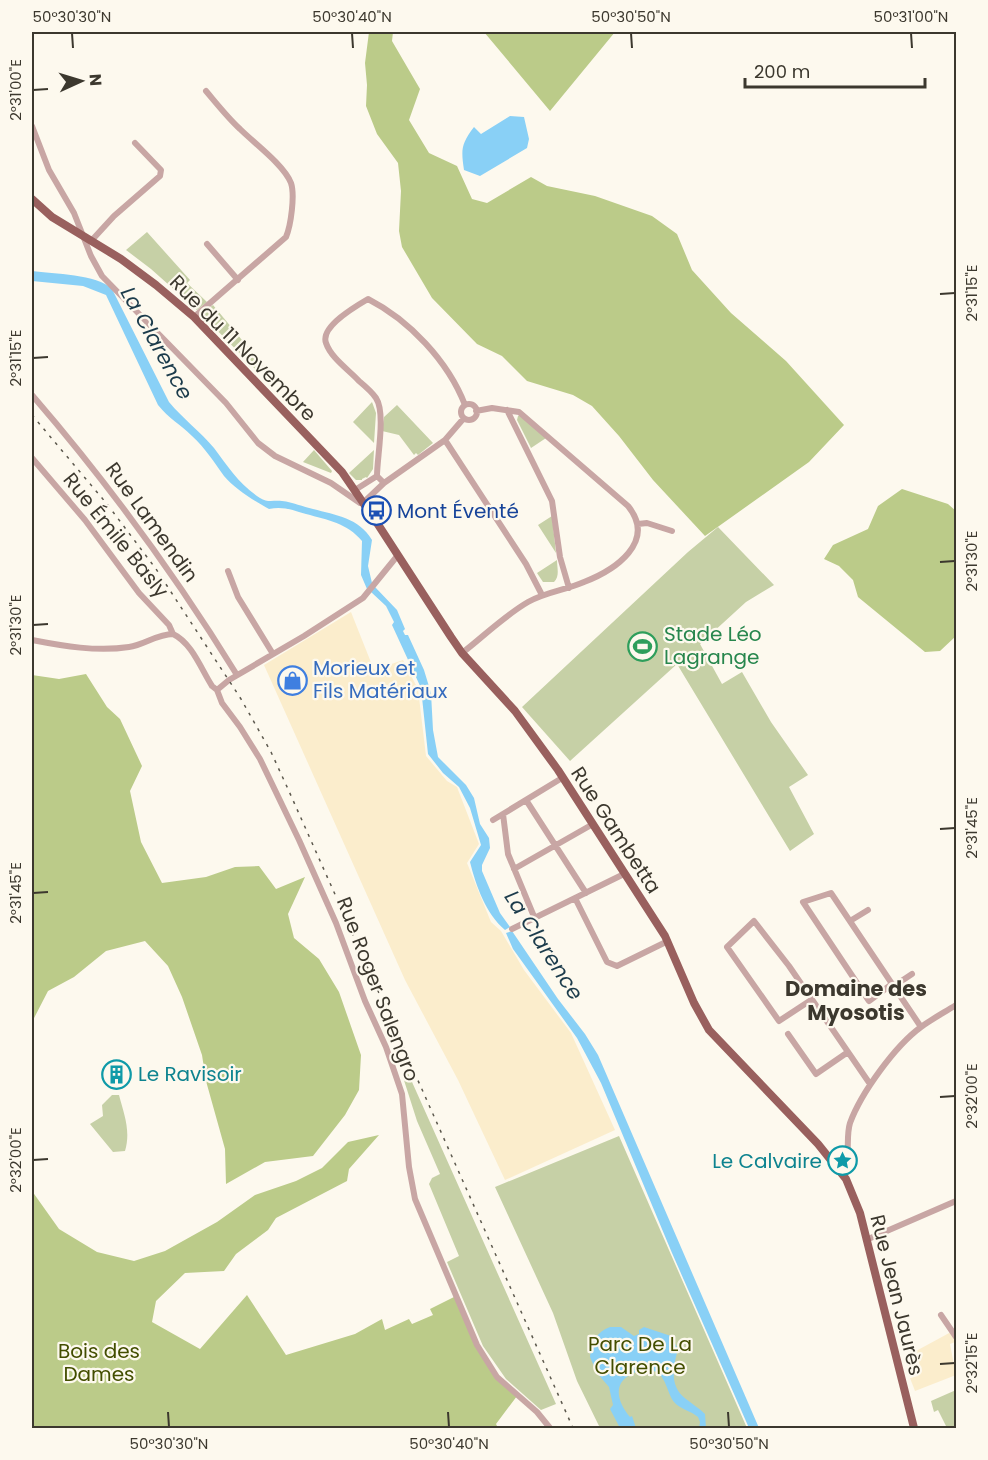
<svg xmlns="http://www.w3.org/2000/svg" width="988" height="1460" viewBox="0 0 988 1460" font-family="Poppins,sans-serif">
<rect width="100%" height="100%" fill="#fdf9ee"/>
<path fill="#fbedcc" d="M351,612L374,670L403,660L418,689L426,756L447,781L457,787L479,844L467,863L491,922L501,931L524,970L571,1033L615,1130L505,1180L458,1080L405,980L264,665Z
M951,1332L955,1342L950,1344L956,1375L915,1391L910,1378L918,1376L917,1372L921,1370L916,1351Z"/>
<path fill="#c6d0a6" d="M147,232L190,280L187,283L207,302L197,310L151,269L126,250Z
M213,305L265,368L259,373L205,318V311Z
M372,402L376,413L374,443L353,422Z
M397,405L433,443L418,455L416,453L414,455L399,435L382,431L384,417Z
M518,416H521L546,438L531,448L517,420Z
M314,450L332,471L331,473L303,462Z
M374,450L373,469L367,478L366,477L362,479V480H356L349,473Z
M552,516L556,553L538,525Z
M718,527L774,585L746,602L700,644L722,684L742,672L771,722L808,775L789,787L814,834L790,851L677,664L570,761L522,707L688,552Z
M557,560C557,568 560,576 554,582H543L537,573Z
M408,1073L556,1404L541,1410L506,1379L483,1346L447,1262L459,1256L429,1184L432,1178L440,1174L417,1121L402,1074Z
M112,1095H119C124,1114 131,1131 125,1151L113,1152L90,1124L103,1116L102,1105Z
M619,1136L747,1428H600L577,1381L553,1313L495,1187Z
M956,1390V1428H947L938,1410L934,1412L931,1401Z"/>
<path fill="#bbcb89" d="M369,32H393L392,41L420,89L409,120L429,153L457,166L472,199L487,203L531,177L547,186L595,196L652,216L677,234L692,270L731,313L786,361L844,425L809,462L705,536L653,480L619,436L592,406L573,395L527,381L502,356L477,344L432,298L402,247L399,231L401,191L398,163L377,134L366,106L367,85L365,63Z
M484,32H615L550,111Z
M902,489L948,504L956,511V636L940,651L925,652L858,597L853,580L839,566L824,559L833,545L868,529L878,506Z
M86,674L107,707L120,719L142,766L130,791L141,842L162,883L206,877L235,867L259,866L276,889L305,877L288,914L294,938L319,959L339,992L361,1055L359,1090L345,1115L313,1156L265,1162L226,1184L225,1149L206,1081L202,1055L182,997L168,966L145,941L106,951L74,977L48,991L32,1022V675L59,679Z
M379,1135L349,1169L347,1181L276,1218L268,1230L236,1254L224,1271L185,1273L156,1301L152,1322L200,1349L247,1295L286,1355L355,1334L382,1319L385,1330L409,1319L412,1324L433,1315L430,1309L456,1296L489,1367L517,1396L496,1424L498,1428H32V1191L59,1229L97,1252L134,1261L165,1251L217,1222L255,1195L296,1181L322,1168L348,1142Z"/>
<path fill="#89d0f6" d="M510,116L524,117L529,139L527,148L480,176L464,170C461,150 461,144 474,127L481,134Z
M32,271C54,274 97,274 112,289L169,402C183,419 201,432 214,448C228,467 240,485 260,498C268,503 273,500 282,501C293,502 303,507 313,509C336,515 359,518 372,540L368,566L372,583L367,589L361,575L362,541C347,523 328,520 306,514C292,510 283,506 269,509C254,501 235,489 224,476C214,462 205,448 192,436C180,424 169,419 158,405L106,295L83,286L32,281Z
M375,587L397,610L405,629L403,631L405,635H408L424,670L431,693L433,730L438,757L466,785L474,798L480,824L489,838L490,848L482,865V871L500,913L510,927L505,930C486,914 476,886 470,862L481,845L470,808L459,787L443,773L428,754L421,688L392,625L394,622L386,606L371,592Z
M512,931L558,999L585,1034L598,1055L759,1428H749L672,1253L601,1083L577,1038L513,949L506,933Z
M610,1327H621L634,1336L639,1334V1330L644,1327L671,1336L678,1349C673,1367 669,1386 686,1399C692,1404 699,1408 705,1414L706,1428H699L700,1422L698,1417C691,1411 680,1409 674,1402C667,1393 666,1375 654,1371C649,1369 641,1370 636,1372C612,1381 616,1400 630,1417L632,1416L636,1428H620L610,1409L613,1405L609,1387L597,1373L590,1357C591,1344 597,1331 610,1327Z"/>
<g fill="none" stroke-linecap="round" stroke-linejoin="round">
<path stroke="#c8a6a4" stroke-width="6" d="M32,126L49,170L74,213L91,256L102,276L226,403L258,443L275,456L331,483L360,503L364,502L384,483L445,440L464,418
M92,240L114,216L160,176L161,170L135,143
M207,244L238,280
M194,317L286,237C291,225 295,195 291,183C284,165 254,143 240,129C228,118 217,104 206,91
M32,395C107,482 176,576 237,675
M461 412a8 8 0 1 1 16 0a8 8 0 1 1-16 0Z
M507,410L552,501L560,557L569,588
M445,440L526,564L542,595
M32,458L85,520L139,593L169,625L173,634
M384,483L377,476C377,457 386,413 376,398C372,392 365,386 359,381C349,370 331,358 326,343C320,327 356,306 368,299C409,320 448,361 465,405
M355,490L377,476
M638,524L647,523L672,531
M228,571L238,597L273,654
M173,634C192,643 201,669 212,686L217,690
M32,640C63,646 97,652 129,647C144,645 157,634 173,634
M462,653C484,636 504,616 528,602C545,592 566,590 584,582C615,570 657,542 628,506L519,412L492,408L476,411
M217,690L222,703L240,727L260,759L299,840L336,923L365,1001L386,1047L402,1094L409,1167L415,1199L477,1345L497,1377L537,1412L550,1428
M217,690L229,680L304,636L363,598L398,555
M526,800L586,893
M503,814L508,854L535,919
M493,820L562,778
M514,869L593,824
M575,898L607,962L617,966L668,941
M850,921L868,910
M512,929L624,874
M892,984L869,1001L803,902L831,893L921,1027
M894,986L912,974
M811,1000L779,1021L727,947L754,921L789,966L870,1084
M788,1034L816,1074L848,1052
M841,1172C852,1159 845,1139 850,1123C861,1093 895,1046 921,1027C932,1019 945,1012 956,1005
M866,1240L956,1201
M941,1315L956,1337"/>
<path stroke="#99605e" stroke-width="8" d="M32,199L52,217L121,259L156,285L194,317L342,472L379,526L451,637L462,653L515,711L558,770L665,936L694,1003L709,1030L818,1144L846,1179L860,1213L914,1428"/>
<path stroke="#5c584d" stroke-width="1.5" stroke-dasharray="3 6" stroke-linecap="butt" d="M32,415L107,504L156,569L241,699L271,752L288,789L573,1428"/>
</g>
<path fill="none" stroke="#3c382e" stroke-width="2" d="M72,33L73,48M352,33L353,48M631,33L632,48M911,33L912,48M33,90L48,89M940,294L955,293M33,358L48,357M940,562L955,561M33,625L48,624M940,829L955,828M33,893L48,892M940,1097L955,1096M33,1160L48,1159M940,1364L955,1363M168,1412L169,1427M448,1412L449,1427M728,1412L729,1427"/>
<defs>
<symbol id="bus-ring" viewBox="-11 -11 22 22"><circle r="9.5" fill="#fdf9ee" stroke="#1a4fb4" stroke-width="1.5"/><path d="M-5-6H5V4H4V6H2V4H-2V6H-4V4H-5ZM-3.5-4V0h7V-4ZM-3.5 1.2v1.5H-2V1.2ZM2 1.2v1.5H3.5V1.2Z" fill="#1a4fb4"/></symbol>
<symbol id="stadium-ring" viewBox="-11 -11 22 22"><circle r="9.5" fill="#fdf9ee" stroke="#2e9e5b" stroke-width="1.5"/><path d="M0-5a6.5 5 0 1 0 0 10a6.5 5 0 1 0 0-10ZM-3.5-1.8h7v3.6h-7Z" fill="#2e9e5b"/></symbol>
<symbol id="shop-ring" viewBox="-11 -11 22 22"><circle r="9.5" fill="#fdf9ee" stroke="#3f7fe0" stroke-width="1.5"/><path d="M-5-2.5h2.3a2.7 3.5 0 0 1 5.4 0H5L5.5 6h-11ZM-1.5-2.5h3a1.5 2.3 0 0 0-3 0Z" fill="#3f7fe0"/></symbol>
<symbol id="building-ring" viewBox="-11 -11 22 22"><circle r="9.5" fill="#fdf9ee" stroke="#0f9aa8" stroke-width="1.5"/><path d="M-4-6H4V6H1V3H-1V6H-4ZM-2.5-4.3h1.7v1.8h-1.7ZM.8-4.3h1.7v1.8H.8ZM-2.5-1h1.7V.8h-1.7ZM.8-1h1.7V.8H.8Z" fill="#0f9aa8"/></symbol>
<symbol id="sight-ring" viewBox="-11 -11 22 22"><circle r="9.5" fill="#fdf9ee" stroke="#0f9aa8" stroke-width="1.5"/><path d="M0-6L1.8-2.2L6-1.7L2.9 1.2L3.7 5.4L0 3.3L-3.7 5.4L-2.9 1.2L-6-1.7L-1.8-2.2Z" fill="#0f9aa8"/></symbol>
</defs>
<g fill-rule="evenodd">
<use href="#bus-ring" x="360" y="494" width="33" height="33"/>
<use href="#stadium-ring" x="626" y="630" width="33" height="33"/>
<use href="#shop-ring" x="276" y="664" width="33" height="33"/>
<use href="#building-ring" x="100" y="1058" width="33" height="33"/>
<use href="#sight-ring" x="826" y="1144" width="33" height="33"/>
</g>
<g text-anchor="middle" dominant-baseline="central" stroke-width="4.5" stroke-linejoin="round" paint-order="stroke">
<g font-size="20" fill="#3c382e" stroke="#fdf9ee">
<text transform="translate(243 348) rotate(45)">Rue du 11 Novembre</text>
<text transform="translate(152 522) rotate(54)">Rue Lamendin</text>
<text transform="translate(116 535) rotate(51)">Rue Émile Basly</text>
<text transform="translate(616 830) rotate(57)">Rue Gambetta</text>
<text transform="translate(378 989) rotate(69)">Rue Roger Salengro</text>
<text transform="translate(897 1295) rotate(76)">Rue Jean Jaurès</text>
</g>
<g font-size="20" fill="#164399" stroke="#fdf9ee" text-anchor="start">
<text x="397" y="511">Mont Éventé</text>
</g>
<g font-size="20" fill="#27864d" stroke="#fdf9ee" text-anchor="start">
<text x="664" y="634">Stade Léo<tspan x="664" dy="23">Lagrange</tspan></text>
</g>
<g font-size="20" fill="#366cbe" stroke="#fdf9ee" text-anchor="start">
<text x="313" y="668">Morieux et<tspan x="313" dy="23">Fils Matériaux</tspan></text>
</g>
<g font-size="20" fill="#0d838f" stroke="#fdf9ee" text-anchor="start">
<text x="138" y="1074">Le Ravisoir</text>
<text x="822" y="1161" text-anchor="end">Le Calvaire</text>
</g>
<g font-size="20" fill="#434e00" stroke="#fdf9ee">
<text x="640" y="1344">Parc De La<tspan x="640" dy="23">Clarence</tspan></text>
<text x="99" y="1351">Bois des<tspan x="99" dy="23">Dames</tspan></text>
</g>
<g font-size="21" font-style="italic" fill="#1b3b4b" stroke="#fdf9ee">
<text transform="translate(157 343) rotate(61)">La Clarence</text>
<text transform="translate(544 945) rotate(57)">La Clarence</text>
</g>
<g font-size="21" font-weight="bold" fill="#3c382e" stroke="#fdf9ee">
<text x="856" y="988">Domaine des<tspan x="856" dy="24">Myosotis</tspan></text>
</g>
</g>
<rect width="988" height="1460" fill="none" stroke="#fdf9ee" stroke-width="66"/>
<g transform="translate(81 81) rotate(86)" stroke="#fdf9ee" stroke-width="4.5" paint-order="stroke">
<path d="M0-4.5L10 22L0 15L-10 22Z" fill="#3c382e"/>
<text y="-9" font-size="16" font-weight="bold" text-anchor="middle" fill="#3c382e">N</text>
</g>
<path d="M745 78v9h180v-9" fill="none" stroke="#3c382e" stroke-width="3"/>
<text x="754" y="78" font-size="18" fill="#3c382e" stroke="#fdf9ee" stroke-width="4.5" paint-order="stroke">200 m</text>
<rect x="33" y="33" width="922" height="1394" fill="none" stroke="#3c382e" stroke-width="2"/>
<g font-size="15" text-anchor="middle" fill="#3c382e">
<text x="72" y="22">50°30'30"N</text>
<text x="352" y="22">50°30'40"N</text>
<text x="631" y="22">50°30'50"N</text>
<text x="911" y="22">50°31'00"N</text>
<text transform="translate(16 90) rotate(-90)" y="5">2°31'00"E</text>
<text transform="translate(972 293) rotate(-90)" y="5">2°31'15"E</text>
<text transform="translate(16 358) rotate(-90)" y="5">2°31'15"E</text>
<text transform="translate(972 561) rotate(-90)" y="5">2°31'30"E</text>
<text transform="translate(16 625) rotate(-90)" y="5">2°31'30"E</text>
<text transform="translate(972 828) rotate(-90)" y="5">2°31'45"E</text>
<text transform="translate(16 893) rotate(-90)" y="5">2°31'45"E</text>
<text transform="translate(972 1096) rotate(-90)" y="5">2°32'00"E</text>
<text transform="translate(16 1160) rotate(-90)" y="5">2°32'00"E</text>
<text transform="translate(972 1363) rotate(-90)" y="5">2°32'15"E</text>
<text x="169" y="1449">50°30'30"N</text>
<text x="449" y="1449">50°30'40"N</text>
<text x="729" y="1449">50°30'50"N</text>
</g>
</svg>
